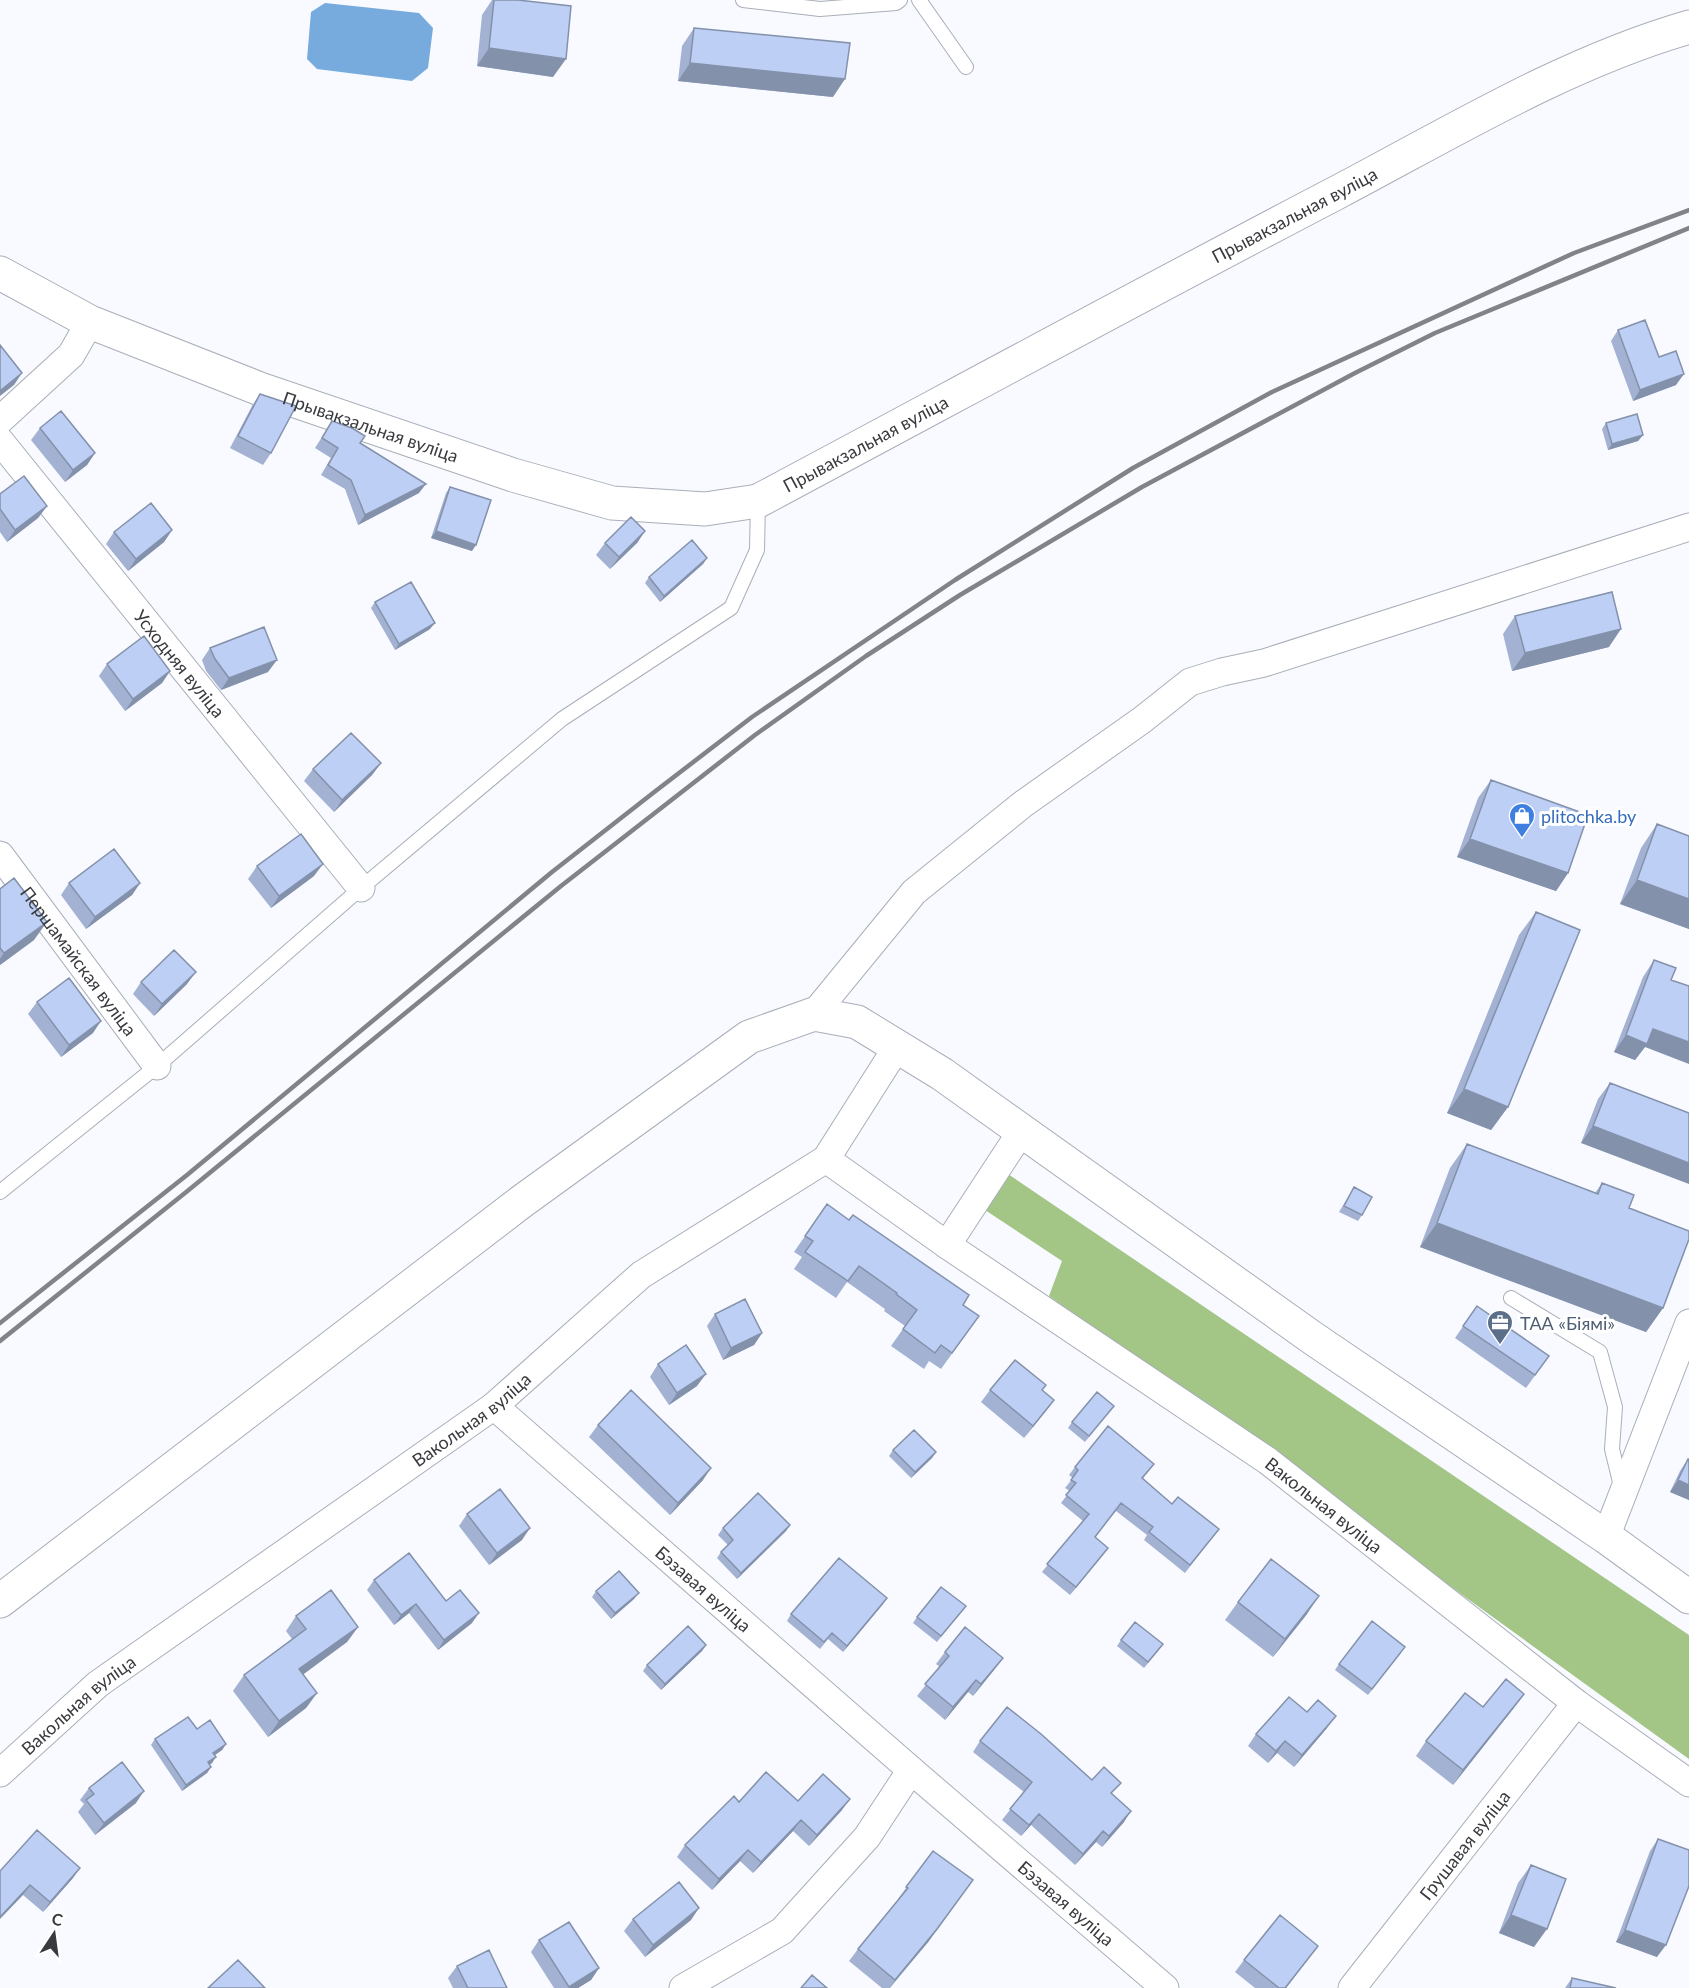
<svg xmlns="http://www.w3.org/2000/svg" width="1689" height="1988" viewBox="0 0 1689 1988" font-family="Lato,sans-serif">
<rect width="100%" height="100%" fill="#f8faff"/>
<path fill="#a3c586" d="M1008,1174L1689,1635V1759L1049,1296L1062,1261L982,1208Z"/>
<path fill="#77abdd" d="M325,3L419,13L433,28L428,68L412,81L317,69L307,59L311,12Z"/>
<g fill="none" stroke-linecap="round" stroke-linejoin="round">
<defs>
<path id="lane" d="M743,0L820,9L896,3L900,0
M919,0L966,67
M0,1192L157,1066L361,888L562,719L731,608L757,550L758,501
M1511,1298L1600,1352L1615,1407L1612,1449L1621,1486"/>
<g id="street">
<path d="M0,420L71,355L90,322"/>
<path id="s1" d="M0,441L361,888"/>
<path id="s2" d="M0,855L157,1066"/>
<path d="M814,1014L914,892L1023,804L1142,720L1190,682L1222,672L1264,663L1689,527"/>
<path d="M826,1159L897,1047"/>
<path d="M947,1245L1021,1132"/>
<path id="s3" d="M494,1406L911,1770L1165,1988"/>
<path d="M1606,1537L1689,1323"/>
<path id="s4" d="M0,1773L98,1684L494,1406L641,1275L826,1159L947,1245L1268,1461L1576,1703L1689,1783"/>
<path d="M683,1988L782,1931L867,1837L911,1770"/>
<path id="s5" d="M1352,1988L1576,1703"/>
</g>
<g id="secondary">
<path id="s6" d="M0,273L90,322L260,389L513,475L612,503L705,509L758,501C951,398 1144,293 1338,192C1452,132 1565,63 1689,27"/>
<path d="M0,1601L521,1202L749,1037L814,1014L857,1022L942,1074L1314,1339L1606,1537L1689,1597"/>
</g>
</defs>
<use href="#lane" stroke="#a9aeb8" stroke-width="16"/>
<use href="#street" stroke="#a9aeb8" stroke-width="29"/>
<use href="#secondary" stroke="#a9aeb8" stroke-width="35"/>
<use href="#lane" stroke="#fff" stroke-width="14"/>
<use href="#street" stroke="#fff" stroke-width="27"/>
<use href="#secondary" stroke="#fff" stroke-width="33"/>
<path stroke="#818388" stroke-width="4.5" d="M0,1323L187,1175L552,872L653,793L752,717L955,580L1133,468L1272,392L1574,253L1689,210
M0,1341L185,1193L561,886L755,735L866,656L960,595L1142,487L1355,373L1435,333L1689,228"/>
</g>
<path fill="#a3b2d2" d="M492,0H518L553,77L477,66L482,15Z
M694,28L833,97L678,81L682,46Z
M1618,330L1659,357L1676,385L1633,401L1611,341Z
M260,394L271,453L263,465L230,448L252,406Z
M332,421L360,443L419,493L358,525L345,489L321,475L331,458L315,448Z
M1606,423L1643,435L1638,441L1608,450L1602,429Z
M40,428L95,453L87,465L65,482L31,440Z
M450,487L472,551L431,538L446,493Z
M0,494L47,506L38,518L7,542L0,532Z
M172,530L164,542L128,571L106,544L114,532Z
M645,531L637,543L610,569L596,555L605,543Z
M707,558L703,564L660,602L645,583L649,577Z
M375,602L430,629L395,650L371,608Z
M1515,616L1609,647L1512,671L1503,634Z
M210,648L268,672L221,690L206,671L202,660Z
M107,664L170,671L162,683L125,711L99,676Z
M381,763L372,775L334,812L304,781L313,769Z
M1491,780L1568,873L1556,891L1457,857L1478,798Z
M1657,824L1689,836V929L1620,904L1641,848Z
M257,866L314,876L271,908L248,879Z
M69,883H140L132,895L86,929L61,895Z
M0,889L34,940L0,965Z
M1536,912L1508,1107L1491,1130L1447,1113L1519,935Z
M1654,960L1671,980L1645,1047L1635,1060L1614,1052L1643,977Z
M141,982L187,984L154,1016L133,994Z
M37,1002L93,1033L61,1057L28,1014Z
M1610,1083L1689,1113L1581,1143L1598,1099Z
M1467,1144L1595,1193L1602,1183L1629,1208L1663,1308L1646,1332L1420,1247L1450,1168Z
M1354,1187L1362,1215L1358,1221L1339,1212Z
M827,1204L979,1316L941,1369L929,1361L924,1369L891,1346L905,1326L884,1311L885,1309L847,1282L836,1298L794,1269L802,1257L794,1252Z
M1477,1306L1549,1356L1526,1388L1455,1338Z
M715,1314L762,1333L754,1345L723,1360L707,1326Z
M658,1364L697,1386L669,1405L650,1377Z
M990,1390L1042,1391L1045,1412L1024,1438L981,1402Z
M1114,1406L1085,1442L1068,1428L1072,1422Z
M598,1425L703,1480L670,1515L589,1437Z
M893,1450L936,1452L932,1458L911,1478L889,1456Z
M1688,1459H1689V1500L1670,1492L1680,1471Z
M1154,1464L1143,1478L1172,1504L1219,1529L1185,1573L1144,1540L1147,1535L1116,1511L1095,1537L1108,1548L1070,1595L1042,1572L1083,1521L1061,1503L1070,1491L1065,1488L1073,1478L1069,1475L1075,1467Z
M467,1514L522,1540L489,1565L459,1526Z
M790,1525L786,1531L737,1579L717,1558L721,1552L728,1545L718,1535L723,1528Z
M374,1580L446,1601L472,1623L438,1650L409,1613L394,1625L367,1590Z
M596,1591L634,1599L611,1619L592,1597Z
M1238,1602L1307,1614L1273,1657L1225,1620Z
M883,1604L843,1652L828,1639L820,1649L787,1621L791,1614Z
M961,1612L937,1642L913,1623L917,1617Z
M296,1616L358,1627L347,1642L303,1674L317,1693L306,1708L268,1737L233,1691L244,1675L292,1639L286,1631Z
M1121,1640L1159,1650L1144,1668L1117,1646Z
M706,1645L702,1651L661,1690L643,1671L647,1665Z
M945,1652L994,1670L973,1696L968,1692L945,1720L917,1696L940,1667L936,1664Z
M1401,1653L1368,1695L1335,1670L1339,1664Z
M1524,1694L1513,1709L1453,1785L1416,1756L1426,1741L1483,1707Z
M1307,1712L1327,1728L1294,1767L1277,1753L1268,1763L1248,1746L1256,1734Z
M197,1729L226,1744L222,1750L215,1755L212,1763L209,1765L211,1767L207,1773L182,1791L151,1745L155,1739Z
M980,1741L1092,1780L1112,1794L1124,1822L1102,1847L1096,1842L1075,1865L1031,1825L1021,1836L1002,1820L1024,1792L973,1752Z
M89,1788L136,1803L95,1835L78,1812L84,1804L80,1800Z
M798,1801L842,1810L809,1846L793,1831L753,1873L740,1861L712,1890L677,1857L685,1845L739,1802Z
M37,1830L73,1878L43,1912L23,1895Z
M1658,1839L1657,1957L1616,1942L1650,1851Z
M933,1851L929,1941L890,1988H882L849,1961L858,1949L898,1900V1899Z
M1531,1865L1534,1947L1499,1933L1518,1883Z
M633,1919L691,1920L645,1957L624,1931Z
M539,1940L599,1968L591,1980L578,1988H554L531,1952Z
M1318,1946L1286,1988H1255L1235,1972L1244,1960Z
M457,1966L507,1988H453L448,1978Z
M1572,1978L1616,1988H1565Z"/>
<path fill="#8491ab" d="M489,48L566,59L553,77L477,66Z
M690,63L845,79L833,97L678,81Z
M22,373L14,385L0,396V391Z
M1684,374L1676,385L1633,401L1640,390Z
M1643,435L1638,441L1608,450L1612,444Z
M95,453L87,465L65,482L73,470Z
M426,484L419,493L358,525L365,515Z
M47,506L38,518L7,542L15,530Z
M172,530L164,542L128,571L136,559Z
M436,531L476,545L472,551L431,538Z
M645,531L637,543L610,569L619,557Z
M707,558L703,564L660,602L664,596Z
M435,623L430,629L395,650L399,644Z
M1621,629L1609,647L1512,671L1525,653Z
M277,660L268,672L221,690L229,678Z
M170,671L162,683L125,711L133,699Z
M381,763L372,775L334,812L342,800Z
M1470,839L1568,873L1556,891L1457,857Z
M323,864L314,876L271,908L279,896Z
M1637,880L1689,899V929L1620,904Z
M140,883L132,895L86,929L95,917Z
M47,922L34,940L0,965V959L4,953Z
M196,972L187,984L154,1016L162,1004Z
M101,1021L93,1033L61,1057L69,1045Z
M1653,1029L1689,1042V1064L1645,1047L1635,1060L1614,1052L1626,1035Z
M1464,1089L1508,1107L1491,1130L1447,1113Z
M1593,1126L1689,1163V1184L1581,1143Z
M1437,1223L1663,1308L1646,1332L1420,1247Z
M762,1333L754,1345L723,1360L731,1348Z
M706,1374L697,1386L669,1405L677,1393Z
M1054,1400L1045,1412L1024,1438L1033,1426Z
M936,1452L932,1458L911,1478L915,1472Z
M711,1468L703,1480L670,1515L678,1503Z
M1678,1480L1689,1485V1500L1670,1492Z
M790,1525L786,1531L737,1579L741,1573Z
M530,1528L522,1540L489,1565L497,1553Z
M1108,1548L1102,1556L1070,1595L1076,1587Z
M639,1593L634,1599L611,1619L615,1613Z
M1319,1596L1307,1614L1273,1657L1285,1639Z
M887,1598L883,1604L843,1652L847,1646Z
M416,1604L409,1613L394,1625L401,1615Z
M479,1613L472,1623L438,1650L444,1640Z
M358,1627L347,1642L289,1685L299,1669Z
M706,1645L702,1651L661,1690L665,1684Z
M1003,1658L994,1670L973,1696L981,1684Z
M976,1680L968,1692L945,1720L953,1707Z
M317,1693L306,1708L268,1737L279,1721Z
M1524,1694L1513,1709L1453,1785L1463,1770Z
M1336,1716L1327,1728L1294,1767L1302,1755Z
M1285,1741L1277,1753L1268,1763L1276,1751Z
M226,1744L222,1750L209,1759L213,1753Z
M216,1757L212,1763L204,1769L208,1762Z
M211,1767L207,1773L182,1791L186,1785Z
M144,1791L136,1803L95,1835L104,1823Z
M850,1799L842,1810L809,1846L817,1835Z
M1131,1811L1124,1822L1102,1847L1109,1836Z
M1039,1814L1031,1825L1021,1836L1029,1825Z
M801,1820L793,1831L753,1873L761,1862Z
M1103,1831L1096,1842L1075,1865L1083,1854Z
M748,1850L740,1861L712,1890L719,1879Z
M80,1868L73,1878L43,1912L50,1902Z
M973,1880L929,1941L889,1988L895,1980Z
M30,1885L23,1895L0,1919V1917Z
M699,1908L691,1920L645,1957L653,1945Z
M1511,1915L1547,1929L1534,1947L1499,1933Z
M1625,1930L1666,1945L1657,1957L1616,1942Z
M1318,1946L1286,1988H1285Z
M599,1968L591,1980L578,1988H568Z"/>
<path fill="#bdcff4" stroke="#8491ab" stroke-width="1.5" d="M494,0H518L571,6L566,59L489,48Z
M694,28L850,43L845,79L690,63Z
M1645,320L1659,357L1676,351L1684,374L1640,390L1618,330Z
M0,345L22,373L0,391Z
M260,394L296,406L271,453L238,436Z
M61,411L95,453L73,470L40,428Z
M1637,414L1643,435L1612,444L1606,423Z
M332,421L352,428L365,436L360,443L426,484L365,515L351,480L328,465L338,448L322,438Z
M24,476L47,506L15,530L0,509V494Z
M450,487L491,500L476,545L436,531Z
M151,503L172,530L136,559L114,532Z
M631,517L645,531L619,557L605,543Z
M692,540L707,558L664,596L649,577Z
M411,582L435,623L399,644L375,602Z
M1612,592L1621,629L1525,653L1515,616Z
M264,627L277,660L229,678L215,659L210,648Z
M144,636L170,671L133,699L107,664Z
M351,733L381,763L342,800L313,769Z
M1491,780L1588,815L1568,873L1470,839Z
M1657,824L1689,836V899L1637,880Z
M301,834L323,864L279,896L257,866Z
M114,849L140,883L95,917L69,883Z
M14,878L47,922L4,953L0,948V889Z
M1536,912L1580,930L1508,1107L1464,1089Z
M174,950L196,972L162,1004L141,982Z
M1654,960L1676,968L1671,980L1689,986V1042L1653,1029L1647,1044L1626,1035Z
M69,978L101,1021L69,1045L37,1002Z
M1610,1083L1689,1113V1163L1593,1126Z
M1467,1144L1598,1194L1602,1183L1634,1195L1629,1208L1689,1231V1239L1663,1308L1437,1223Z
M1354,1187L1372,1197L1362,1215L1344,1206Z
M827,1204L849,1220L853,1215L969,1295L963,1305L979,1316L952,1353L941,1345L935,1353L903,1329L917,1310L896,1294L897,1293L859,1266L848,1281L805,1252L813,1241L805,1236Z
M745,1299L762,1333L731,1348L715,1314Z
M1477,1306L1549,1356L1535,1375L1463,1326Z
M686,1345L706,1374L677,1393L658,1364Z
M1015,1360L1046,1385L1042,1390L1054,1400L1033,1426L990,1390Z
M631,1390L711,1468L678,1503L598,1425Z
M1097,1392L1114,1406L1089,1436L1072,1422Z
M1108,1426L1154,1464L1142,1478L1172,1504L1178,1497L1219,1529L1190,1565L1149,1532L1153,1527L1121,1503L1095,1537L1108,1548L1076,1587L1047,1564L1089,1514L1066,1495L1076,1483L1071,1480L1078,1470L1075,1467Z
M914,1430L936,1452L915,1472L893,1450Z
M1688,1459H1689V1485L1678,1480Z
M500,1489L530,1528L497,1553L467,1514Z
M758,1493L790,1525L741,1573L721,1552L733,1540L723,1528Z
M409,1553L446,1601L460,1590L479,1613L444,1640L416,1604L401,1615L374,1580Z
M839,1558L887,1598L847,1646L832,1633L824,1642L791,1614Z
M1271,1559L1319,1596L1285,1639L1238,1602Z
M619,1571L639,1593L615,1613L596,1591Z
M941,1587L966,1606L941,1636L917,1617Z
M331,1590L358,1627L299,1669L317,1693L279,1721L244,1675L306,1629L296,1616Z
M1372,1621L1405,1647L1372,1689L1339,1664Z
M1135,1622L1163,1644L1148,1662L1121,1640Z
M688,1626L706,1645L665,1684L647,1665Z
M965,1627L1003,1658L981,1684L976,1680L953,1707L925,1684L949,1656L945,1652Z
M1506,1679L1524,1694L1463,1770L1426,1741L1465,1693L1483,1707Z
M1289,1697L1307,1712L1318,1700L1336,1716L1302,1755L1285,1741L1276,1751L1256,1734Z
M1007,1707L1041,1734L1092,1780L1104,1767L1121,1783L1111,1793L1131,1811L1109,1836L1103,1831L1083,1854L1039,1814L1029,1825L1010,1809L1032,1782L980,1741Z
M188,1717L197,1729L210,1720L226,1744L213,1753L216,1757L208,1762L211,1767L186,1785L155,1739Z
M122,1762L144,1791L104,1823L86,1800L94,1794L89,1788Z
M766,1772L798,1801L823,1774L850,1799L817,1835L801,1820L761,1862L748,1850L719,1879L685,1845L734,1796L739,1802Z
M37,1830L80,1868L50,1902L30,1885L0,1917V1871Z
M1658,1839L1689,1850V1886L1666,1945L1625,1930Z
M933,1851L973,1880L937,1929L895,1980L858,1949L908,1888L906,1887Z
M1531,1865L1566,1879L1547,1929L1511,1915Z
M679,1882L699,1908L653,1945L633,1919Z
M1280,1915L1318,1946L1285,1988H1279L1244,1960Z
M569,1922L599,1968L569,1987L539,1940Z
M489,1950L507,1988H468L457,1966Z
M238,1960L265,1988H208Z
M812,1975L827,1988H801Z
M1572,1978L1616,1988H1570Z"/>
<defs>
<symbol id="shop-pin" viewBox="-11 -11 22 30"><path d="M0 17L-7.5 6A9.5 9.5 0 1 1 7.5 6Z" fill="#3f7fe0" stroke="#fff"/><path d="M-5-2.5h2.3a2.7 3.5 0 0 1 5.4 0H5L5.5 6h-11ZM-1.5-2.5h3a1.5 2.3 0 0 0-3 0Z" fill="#fff"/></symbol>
<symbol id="office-pin" viewBox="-11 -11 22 30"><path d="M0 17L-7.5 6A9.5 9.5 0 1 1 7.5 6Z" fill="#5c6f8a" stroke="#fff"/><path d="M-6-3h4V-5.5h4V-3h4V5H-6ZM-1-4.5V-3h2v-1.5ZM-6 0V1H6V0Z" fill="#fff"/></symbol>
</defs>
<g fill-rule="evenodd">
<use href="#shop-pin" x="1507" y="801" width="30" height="40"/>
<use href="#office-pin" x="1485" y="1308" width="30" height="40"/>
</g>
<g text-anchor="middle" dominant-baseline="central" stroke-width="6" stroke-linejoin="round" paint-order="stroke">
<g font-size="18" fill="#383a3e" stroke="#fff">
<text stroke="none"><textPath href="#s6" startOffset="1410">Прывакзальная вуліца</textPath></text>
<text stroke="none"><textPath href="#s6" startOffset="402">Прывакзальная вуліца</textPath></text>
<text stroke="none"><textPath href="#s6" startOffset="924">Прывакзальная вуліца</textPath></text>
<text stroke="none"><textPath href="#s1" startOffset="286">Усходняя вуліца</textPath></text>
<text stroke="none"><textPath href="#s2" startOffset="132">Першамайская вуліца</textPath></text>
<text stroke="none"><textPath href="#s4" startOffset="590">Вакольная вуліца</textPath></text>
<text stroke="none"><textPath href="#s4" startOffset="1638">Вакольная вуліца</textPath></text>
<text stroke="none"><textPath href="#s3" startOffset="278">Бэзавая вуліца</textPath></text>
<text stroke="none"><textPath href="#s4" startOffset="104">Вакольная вуліца</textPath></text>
<text stroke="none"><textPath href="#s5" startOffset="182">Грушавая вуліца</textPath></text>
<text stroke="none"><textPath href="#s3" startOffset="758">Бэзавая вуліца</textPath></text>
</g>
<g font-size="18" fill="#366cbe" stroke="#fff" text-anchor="start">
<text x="1541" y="816">plitochka.by</text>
</g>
<g font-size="18" fill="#4e5e75" stroke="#fff" text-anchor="start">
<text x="1520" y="1323">ТАА «Біямі»</text>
</g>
</g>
<g transform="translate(54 1934) rotate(13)" stroke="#ffffff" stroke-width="4.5" paint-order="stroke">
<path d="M0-4.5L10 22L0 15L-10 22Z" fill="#383a3e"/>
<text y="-9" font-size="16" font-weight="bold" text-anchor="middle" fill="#383a3e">С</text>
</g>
</svg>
